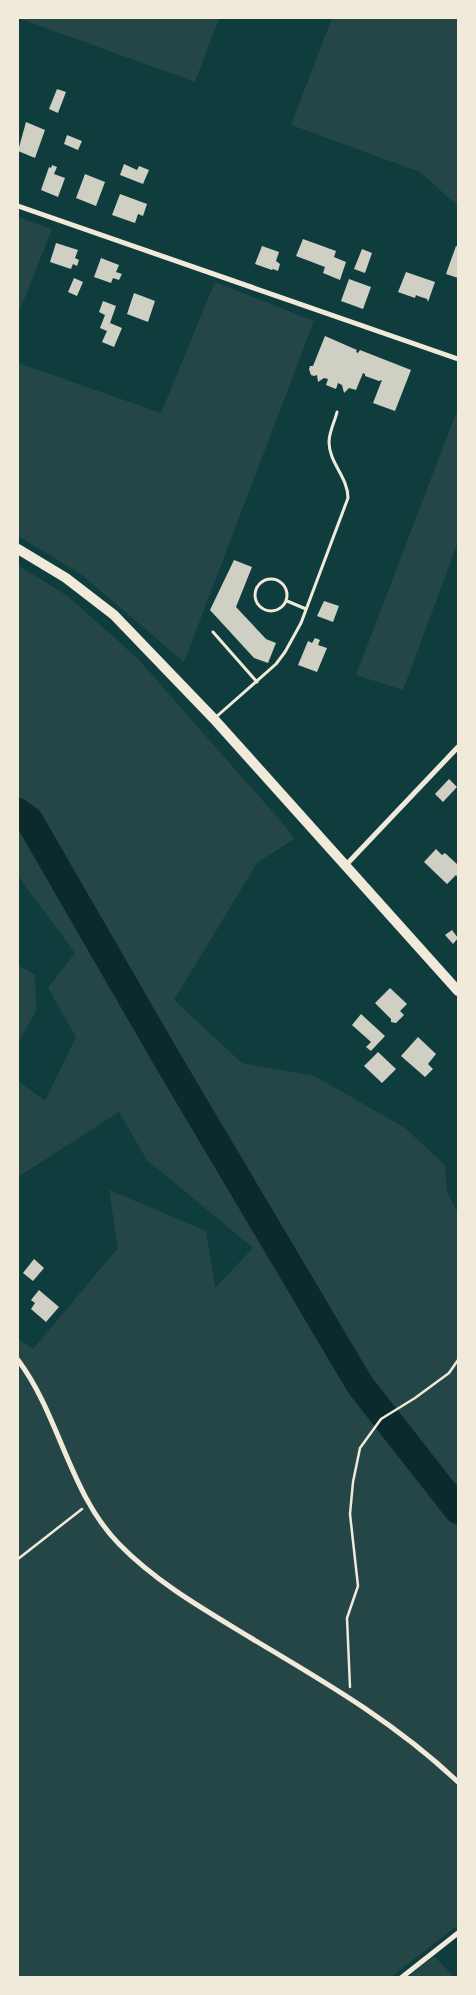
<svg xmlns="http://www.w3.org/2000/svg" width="476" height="1995" viewBox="0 0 476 1995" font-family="'PT Sans Narrow',sans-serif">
<rect width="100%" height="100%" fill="#0f3d3e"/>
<path fill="#244646" d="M18,18H219L195,82Z
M332,18H458V206L420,172L291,125Z
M18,217L52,229L18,315Z
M215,282L314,321L184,662L82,575L18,536V363L161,413Z
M458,408V542L403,690L356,675Z
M18,565L69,597L138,659L285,826L294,839L257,863L174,1000L242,1063L315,1076L405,1128L445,1165L447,1192L458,1213V1925L391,1977H18V1338L33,1349L118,1248L109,1190L206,1231L215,1288L253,1248L147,1160L119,1112L18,1177V1081L45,1101L76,1037L48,988L75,953L18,876Z
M19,966L35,975L36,1012L18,1042V968Z
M434,1956L454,1977H408Z"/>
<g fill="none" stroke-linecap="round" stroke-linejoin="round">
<path stroke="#0a2a2b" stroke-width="28" d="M18,812L29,820L168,1061L360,1385L458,1510"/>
</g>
<path fill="#cfcfc3" d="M57,89L66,92L58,113L49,109Z
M26,122L45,130L35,158L18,151Z
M67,135L82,141L78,150L64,144Z
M124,164L137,170L139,166L149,170L143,184L120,175Z
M52,165L57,167L54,174L65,178L58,197L41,190L49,167L51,168Z
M85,174L105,182L96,206L76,198Z
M120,194L147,204L143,216L138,214L135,223L112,215Z
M303,239L336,251L334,257L346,262L340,280L323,273L325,267L296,256Z
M56,243L78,250L75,258L79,260L77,266L73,264L71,269L50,262Z
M262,246L279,252L276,261L280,264L278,271L273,269L272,270L255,264Z
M456,246L458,247V278L446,274Z
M362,249L372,253L365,273L354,269Z
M101,258L119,265L116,272L122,274L119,280L113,278L111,283L94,277Z
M406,272L435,282L428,302L427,299L418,296L416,295L415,298L398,292Z
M74,278L83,282L77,296L68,292Z
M349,279L371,287L363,309L341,301Z
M134,293L155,301L148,322L127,314Z
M103,301L116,306L110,323L122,328L114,347L102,342L107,331L100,328L105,315L99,312Z
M325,336L357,350L356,352L358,353L360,350L411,370L395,411L373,403L382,380L379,381L365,376V374L363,373L356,390L349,388L344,393L342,385L338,383L336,389L326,385L328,379L324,378L318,382L317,375L314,376L311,375L309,369L310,366H313Z
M234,560L252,567L236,607L266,639L276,643L268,663L254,658L210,610Z
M324,601L339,606L333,622L317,616Z
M315,638L320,640L318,645L327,648L317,672L298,665L308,641L312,643Z
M449,779L457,787L443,802L435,794Z
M436,849L442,855L445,853L458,865V878L456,875L447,884L424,862Z
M452,930L458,938L453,944L445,935Z
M390,988L407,1004L400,1011L404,1015L396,1023L391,1022V1019L375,1003Z
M361,1014L385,1036L371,1051L366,1047L371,1042L352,1025Z
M418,1037L436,1054L428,1064L433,1069L425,1077L401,1056Z
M378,1052L396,1069L382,1083L364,1066Z
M34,1259L44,1268L33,1281L23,1273Z
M39,1290L59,1307L46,1322L31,1309L35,1303L31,1300Z"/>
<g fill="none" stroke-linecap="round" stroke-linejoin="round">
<path stroke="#f1e9da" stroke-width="2.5" d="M18,1559L82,1509
M350,1687L347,1618L358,1586L350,1514L353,1482L360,1448L381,1419L415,1398L449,1373L458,1360"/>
<path stroke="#f1e9da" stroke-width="3" d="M255 595a16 16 0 1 1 32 0a16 16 0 1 1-32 0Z
M287,601L306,609
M213,632L257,682
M216,717L276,664L285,652L301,623L348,498C348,477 329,463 329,442C329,432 335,421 337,412"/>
<path stroke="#f1e9da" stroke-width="5" d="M18,206L458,359
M346,865L458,747
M18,1360C60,1416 69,1493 119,1544C157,1583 205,1610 251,1638C325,1682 396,1723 458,1782
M401,1978L458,1933"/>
<path stroke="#f1e9da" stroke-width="10" d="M18,549L66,578L114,615L214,719L458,991"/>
</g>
<rect width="476" height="1995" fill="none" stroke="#f1e9da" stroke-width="38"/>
</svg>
